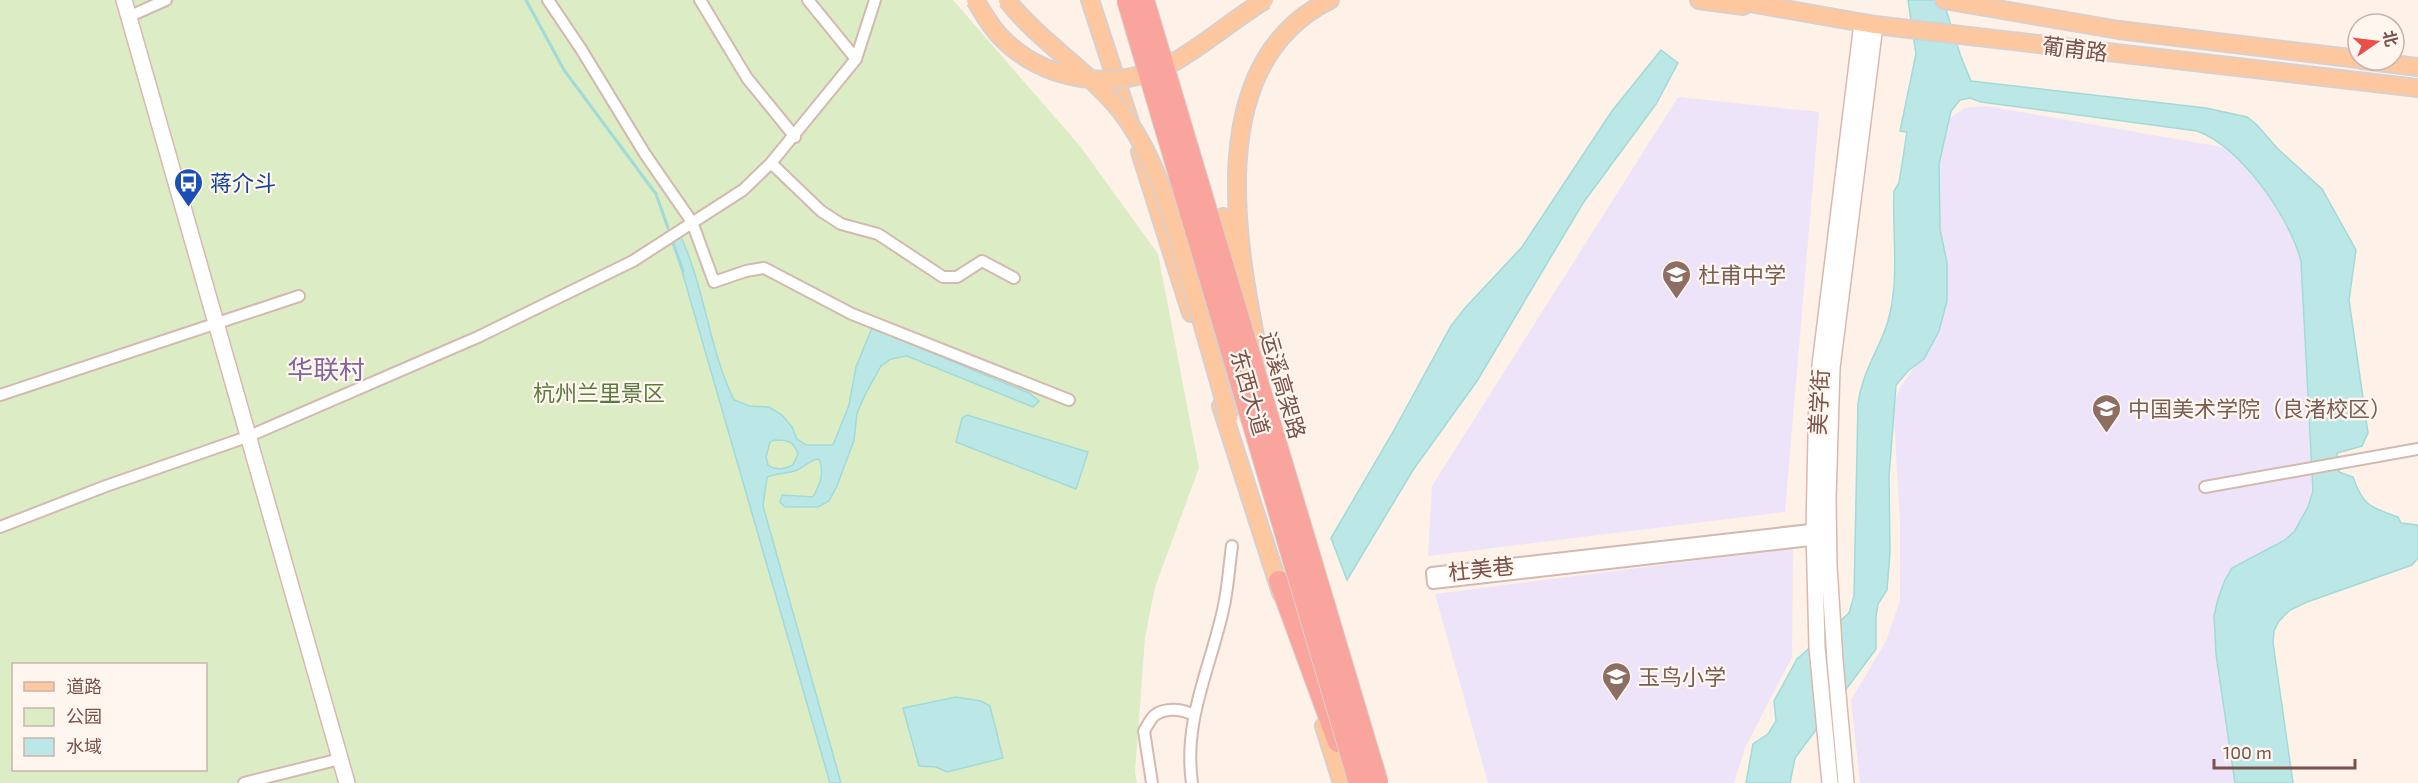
<svg xmlns="http://www.w3.org/2000/svg" width="2418" height="783" viewBox="0 0 2418 783" font-family="'Exo 2','Noto Sans SC',sans-serif">
<rect width="100%" height="100%" fill="#fdf1e8"/>
<path fill="#eee4fa" d="M1678,97L1819,112L1785,512L1428,556L1432,486Z
M1986,106L2234,149L2291,219L2317,311L2319,530L2233,583L2240,783H1860L1851,700L1886,641L1900,601V521L1894,416L1896,397L1901,386L1925,352L1934,182L1945,128L1951,117L1965,108Z
M1793,548L1792,657L1745,748L1734,783H1488L1435,594Z"/>
<path fill="#dcecc5" fill-rule="evenodd" d="M0,0H953L1080,146L1158,254L1199,468L1155,587L1145,638L1135,772L1137,783H0ZM14,664H206V770H14Z"/>
<path fill="#bbe8e6" stroke="#a1dad8" stroke-width="1.5" fill-rule="evenodd" d="M1908,0H1943L1961,57L1971,81L2206,108L2247,117L2256,124L2278,149L2322,189L2356,250L2349,300L2368,433L2362,446L2337,453L2339,472L2353,477C2363,506 2370,507 2398,517L2401,523L2418,525V558L2412,565L2307,602L2290,610L2279,621L2274,631L2273,643L2293,783H2235L2216,654L2214,616L2218,599L2225,580L2232,568L2285,540L2294,532L2308,507L2313,491L2301,261C2289,216 2241,147 2197,131L1981,102L1970,98L1960,100L1951,111L1939,164L1940,229L1947,263V301L1939,331L1924,359L1909,370L1896,385L1889,477L1890,552L1887,590L1878,604L1876,617V649L1795,758L1790,783H1746L1753,744L1768,734L1776,721L1774,701L1797,659L1849,613L1854,596L1858,404C1862,371 1879,351 1888,321C1900,279 1892,234 1894,191L1899,183L1907,132L1900,131L1916,54Z
M1661,50L1678,63L1656,104L1583,203L1477,381L1413,470L1347,580L1331,538L1393,432L1451,326L1465,308L1522,247L1612,111Z
M679,233C705,286 708,347 734,400L750,406L769,407L782,415L792,427L797,439L806,445H833L849,405L856,367L872,328L1029,393L1039,401L1033,407L907,356L891,359L881,366L866,393L857,413L854,440L837,486L829,501L818,507H785L780,502L782,495L813,497C820,484 825,473 819,459C809,460 805,467 797,470C787,474 777,473 767,477L763,506L841,783H830L673,240ZM775,440C788,440 794,441 798,454L793,465C784,469 777,471 768,465L766,457L770,442Z
M967,415L1088,452L1076,489L956,442L962,418Z
M956,697L981,701L990,706L1003,758L947,772L936,767L919,766L903,708Z"/>
<g fill="none" stroke-linecap="round" stroke-linejoin="round">
<path stroke="#a1dad8" stroke-width="3" d="M526,0L564,70L656,194L668,228
M673,243L683,271"/>
<defs>
<path id="street" d="M548,0L581,49L645,154L692,222L714,282L746,271L764,268L852,314L1069,400
M700,0L747,78L795,137
M808,0L856,59
M128,17L166,0
M771,163L821,211L841,224L878,234L943,277H957L982,261L1014,278
M0,395L299,296
M2205,487L2418,449
M0,527L106,486L247,437L478,337L633,261L743,190L771,163L856,59L875,0
M1819,529L1432,573L1433,583L1819,539
M244,783L340,759
M1152,783L1144,731C1147,726 1151,718 1155,715C1166,707 1183,709 1193,715
M1192,783C1183,721 1210,669 1223,610C1228,589 1229,567 1232,546"/>
<path id="secondary" d="M124,0L347,783
M1830,783L1817,647L1814,530L1817,390L1862,23
M1846,783L1835,661L1829,566L1828,499L1832,368L1875,25"/>
<path id="primary" d="M1090,0L1130,122
M1699,0L1743,6
M1733,0L1875,25L2418,88
M1944,0L2119,30L2358,59
M2362,60L2418,67
M1140,152L1191,313
M1223,217L1234,259
M1260,361C1237,247 1200,64 1330,0
M1221,406L1281,593
M1324,726L1342,783"/>
<path id="highway" d="M1279,581L1338,742"/>
</defs>
<use href="#street" stroke="#d3b9af" stroke-width="14"/>
<use href="#secondary" stroke="#d8b9af" stroke-width="18"/>
<use href="#primary" stroke="#d9cfcc" stroke-width="20"/>
<use href="#highway" stroke="#d9cfcc" stroke-width="22"/>
<use href="#street" stroke="#fff" stroke-width="10"/>
<use href="#secondary" stroke="#fff" stroke-width="15"/>
<use href="#primary" stroke="#fdc89f" stroke-width="16"/>
<use href="#highway" stroke="#f9a49d" stroke-width="20"/>
<defs>
<path id="primary-bridge" d="M975,0C982,11 989,24 998,34C1042,83 1118,93 1174,62C1204,45 1234,19 1265,0
M1007,0C1041,44 1093,73 1126,118C1159,165 1173,220 1188,274C1202,322 1216,370 1229,418"/>
<path id="highway-bridge" d="M1127,0L1359,783
M1144,0L1378,783"/>
</defs>
<use href="#primary-bridge" stroke="#d9cfcc" stroke-width="20" stroke-linecap="butt"/>
<use href="#highway-bridge" stroke="#d9cfcc" stroke-width="22" stroke-linecap="butt"/>
<use href="#primary-bridge" stroke="#fdc89f" stroke-width="16"/>
<use href="#highway-bridge" stroke="#f9a49d" stroke-width="20"/>
</g>
<defs>
<symbol id="bus-pin" viewBox="-11 -11 22 30"><path d="M0 17L-7.5 6A9.5 9.5 0 1 1 7.5 6Z" fill="#1a4fb4" stroke="#fff6ef"/><path d="M-5-6H5V4H4V6H2V4H-2V6H-4V4H-5ZM-3.5-4V0h7V-4ZM-3.5 1.2v1.5H-2V1.2ZM2 1.2v1.5H3.5V1.2Z" fill="#fff"/></symbol>
<symbol id="school-pin" viewBox="-11 -11 22 30"><path d="M0 17L-7.5 6A9.5 9.5 0 1 1 7.5 6Z" fill="#8d6e63" stroke="#fff6ef"/><path d="M0-5L7-2L0 1L-7-2ZM-4 1L0 2.5L4 1V4Q0 6-4 4Z" fill="#fff"/></symbol>
<symbol id="university-pin" viewBox="-11 -11 22 30"><path d="M0 17L-7.5 6A9.5 9.5 0 1 1 7.5 6Z" fill="#8d6e63" stroke="#fff6ef"/><path d="M0-5L7-2L0 1L-7-2ZM-4 1L0 2.5L4 1V4Q0 6-4 4Z" fill="#fff"/></symbol>
</defs>
<g fill-rule="evenodd">
<use href="#bus-pin" x="172" y="166" width="33" height="45"/>
<use href="#school-pin" x="1660" y="258" width="33" height="45"/>
<use href="#university-pin" x="2090" y="392" width="33" height="45"/>
<use href="#school-pin" x="1600" y="660" width="33" height="45"/>
</g>
<g text-anchor="middle" dominant-baseline="central" stroke-width="4.5" stroke-linejoin="round" paint-order="stroke">
<g font-size="22" fill="#79524a" stroke="#fff6ef">
<text transform="translate(2075 48) rotate(7)">葡甫路</text>
<text transform="translate(1284 385) rotate(74)">运溪高架路</text>
<text transform="translate(1251 392) rotate(74)">东西大道</text>
<text transform="translate(1818 402) rotate(-87)">美学街</text>
<text transform="translate(1481 568) rotate(-6)">杜美巷</text>
</g>
<g font-size="22" fill="#164399" stroke="#fff6ef" text-anchor="start">
<text x="210" y="182">蒋介斗</text>
</g>
<g font-size="22" fill="#785e54" stroke="#fff6ef" text-anchor="start">
<text x="1698" y="274">杜甫中学</text>
<text x="2128" y="408">中国美术学院（良渚校区）</text>
<text x="1638" y="676">玉鸟小学</text>
</g>
<g font-size="22" fill="#5b793f" stroke="#fff6ef">
<text x="599" y="392">杭州兰里景区</text>
</g>
<g font-size="26" fill="#80669c" stroke="#fff6ef">
<text x="326" y="368">华联村</text>
</g>
</g>
<rect x="12" y="663" width="195" height="108" fill="#fff6ef" stroke="#c9b4ad" stroke-width="1.5"/>
<rect x="24" y="682" width="30" height="9" fill="#fdc89f" stroke="#c9b4ad" stroke-width="1.5"/>
<text x="66" y="693" font-size="18" fill="#79524a">道路</text>
<rect x="24" y="708" width="30" height="18" fill="#dcecc5" stroke="#c9b4ad" stroke-width="1.5"/>
<text x="66" y="723" font-size="18" fill="#79524a">公园</text>
<rect x="24" y="738" width="30" height="18" fill="#bbe8e6" stroke="#c9b4ad" stroke-width="1.5"/>
<text x="66" y="753" font-size="18" fill="#79524a">水域</text>
<g transform="translate(2376 42) rotate(76)"><circle r="28" fill="#fff6ef" stroke="#c9b4ad" stroke-width="1.5"/>
<path d="M0-4.5L10 22L0 15L-10 22Z" fill="#ea4f4a"/>
<text y="-9" font-size="16" font-weight="bold" text-anchor="middle" fill="#79524a">北</text>
</g>
<path d="M2214 759v9h141v-9" fill="none" stroke="#79524a" stroke-width="3"/>
<text x="2223" y="759" font-size="18" fill="#79524a" stroke="#fff6ef" stroke-width="4.5" paint-order="stroke">100 m</text>
</svg>
